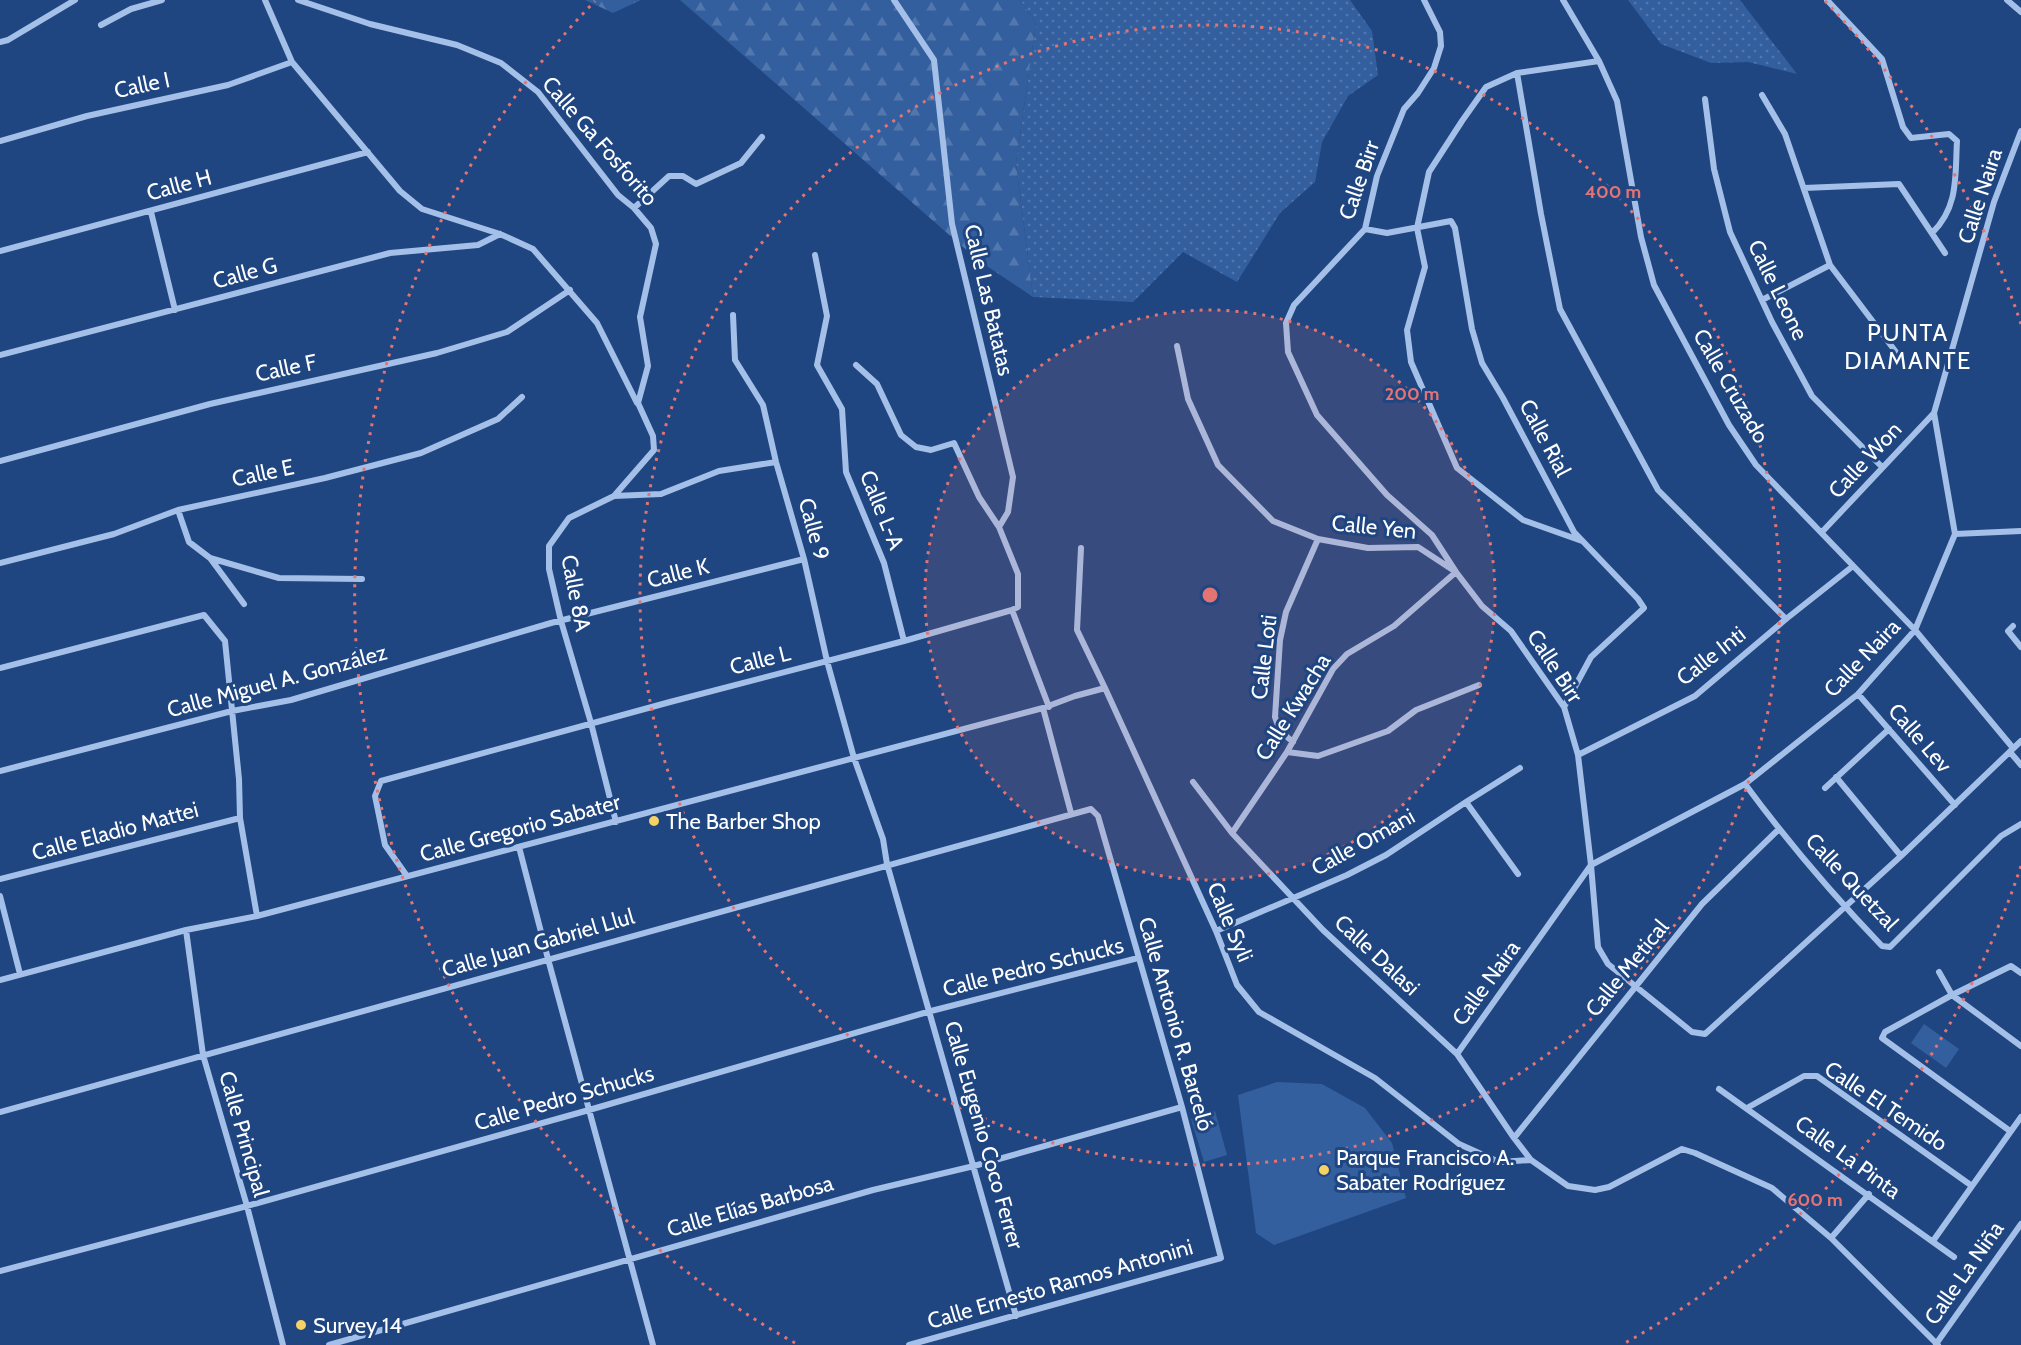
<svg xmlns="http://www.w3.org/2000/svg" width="2021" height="1345" viewBox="0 0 2021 1345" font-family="Cabin,sans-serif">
<defs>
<pattern id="grass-dots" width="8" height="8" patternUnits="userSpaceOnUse" patternTransform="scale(1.5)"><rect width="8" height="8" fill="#335f9e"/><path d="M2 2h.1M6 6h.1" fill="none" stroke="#5277ad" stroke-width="1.8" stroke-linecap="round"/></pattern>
<pattern id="forest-firs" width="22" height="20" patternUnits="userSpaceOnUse" patternTransform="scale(1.5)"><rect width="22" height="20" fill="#335f9e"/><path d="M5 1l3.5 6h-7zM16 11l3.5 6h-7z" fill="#5277ad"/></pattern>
</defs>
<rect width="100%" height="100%" fill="#1f4680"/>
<path fill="url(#grass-dots)" d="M1020,0H1350L1372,31L1378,75L1348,96L1322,142L1315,182L1280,213L1237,282L1183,252L1133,302L1033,297L1016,163L1036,23Z
M1628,0H1740L1797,74L1748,62L1711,63L1661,44Z"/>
<path fill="url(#forest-firs)" d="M585,0H641L613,13Z
M680,0H1020L1036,23L1016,163L1033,297L978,260Z"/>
<path fill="#335f9e" d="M1924,1024L1959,1049L1946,1068L1911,1043Z
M1277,1082L1322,1084L1365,1108L1392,1143L1406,1198L1274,1245L1256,1233L1238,1095Z
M1215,1111L1227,1155L1204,1162L1191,1119Z"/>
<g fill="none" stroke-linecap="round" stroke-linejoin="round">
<path stroke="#a4c0e8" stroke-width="6" d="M265,0L292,62L400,191L422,209L500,234L533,249L597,323L637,403
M298,0L370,24L457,45L501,63L538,92L618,195L634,208L651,228L656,244L640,317L648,366L638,403L653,436L654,450L614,496
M1424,0L1440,32L1441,46L1434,68L1418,93L1404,109L1377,176L1365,229L1294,305L1286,323L1288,352L1317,415L1387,495L1432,535L1456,572L1482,606L1511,631L1564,707L1578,755L1591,865L1598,947L1608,964L1692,1032L1705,1034L1901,856L2021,741
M1563,0L1599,61L1617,101L1641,237L1654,285L1729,425L1756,465L1915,630L2013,748
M1827,0L1882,59L1903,127L1911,138L1949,134L1957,141C1955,175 1959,207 1932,233
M2007,0L2021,12
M101,25L131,9L162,0
M0,42L8,40L75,0
M1517,73L1541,214L1560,309L1658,490L1786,619
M1762,95L1785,134L1830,265L1899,356
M1705,99L1714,169L1730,232L1772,322L1812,396L1882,467
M0,141L87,116L228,85L292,62
M1804,188L1899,184L1945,253
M634,208L669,176H683L696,184L741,163L762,137
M151,212L175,310
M1365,229L1387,233L1451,221L1455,228L1472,329L1482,363L1503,398L1574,532L1638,599L1644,608L1591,657L1564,707
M0,251L368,152
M815,255L827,316L817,365L842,409L846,472L884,563L904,641
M1762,300L1830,265
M733,315L735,360L763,405L776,462L804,559L827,661L854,758L883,839L887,864L1016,1316
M1177,346L1188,399L1218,465L1273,521L1318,539L1368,548L1418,547L1456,572L1394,626L1347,654L1333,669L1287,752L1232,833
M0,355L390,253L478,245L500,234
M856,365L877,384L901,435L916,447L931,450L954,443L979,497L999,527
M0,461L210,404L437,353L507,332L570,290
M178,510L189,542L210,558L244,604
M1822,532L1934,413
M1955,534L2021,531
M1582,541L1523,520L1457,468L1411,362L1407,330L1425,267L1417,228L1429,172L1462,121L1486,87L1517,73L1599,61
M1081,548L1077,630L1105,688L1216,931L1237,985L1259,1012L1375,1078L1459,1144L1499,1162L1531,1160
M210,558L279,578L362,579
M0,563L114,534L178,510L325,478L421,453L498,419L522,397
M1012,610L1049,707
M2013,626L2008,631L2021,647
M0,668L204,615L225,641L239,779L240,818L257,916
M1858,694L1955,805
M1043,708L1071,813
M1293,742L1280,731L1275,717L1280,640L1286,612L1318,539
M1287,752L1318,756L1388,731L1416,710L1479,685
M2010,752L2021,765
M1578,755L1695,696L1786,619L1853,566
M0,771L232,711L291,700L551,623L804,559
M1836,777L1901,856
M1193,782L1232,833L1323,930L1457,1054L1514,1138L1531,1160L1568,1186L1595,1190L1609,1187L1682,1149L1695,1153L1772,1188L1831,1238
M1745,784C1787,841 1833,895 1882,946L1890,947L2001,836L2021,824
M1825,788L1889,729
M1466,802L1518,874
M616,822L591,723L561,621L549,569V546L569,518L614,496L661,494L719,471L776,462
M519,847L548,959L653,1345
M407,876L385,845L375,796L381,781L670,702L904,641L1012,610L1018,607V574L999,527L1008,512L1013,477L952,224L934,60L894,0
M0,879L240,818
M0,896L20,974
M186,930L203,1055L247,1206L283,1345
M1216,931L1347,875L1386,855L1466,802L1520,768
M1939,972L1952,995L2021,1046
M0,980L186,930L257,916L1043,708L1075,696L1105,688
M1457,1054L1591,865L1745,784L1858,694L1915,630L1955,534L1934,413L1994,202L2021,131
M1719,1089L1954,1257
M1747,1108L1804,1076H1817L1972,1186
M0,1112L1091,809L1098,816L1182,1107L1221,1258L909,1345
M2010,1131L1882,1038L1885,1032L1952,995L2011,966L2021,973
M1514,1138L1702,904L1779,829
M1869,1194L1831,1238L1938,1345
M1933,1241L2021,1117
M0,1271L247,1206L589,1110L931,1011L1138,958
M1936,1344L2021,1224
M329,1345L873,1190L974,1166L1182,1107"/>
</g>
<circle cx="1210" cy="595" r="285" fill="#e47373" fill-opacity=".12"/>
<g fill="none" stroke="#e47373" stroke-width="3" stroke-dasharray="3 6">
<circle cx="1210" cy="595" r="285"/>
<circle cx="1210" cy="595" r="570"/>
<path d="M2021 866A855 855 0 0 1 1625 1343M795 1343A855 855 0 0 1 595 1M1825 1A855 855 0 0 1 2021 324"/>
</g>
<g fill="#f6d164" stroke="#1f4680" stroke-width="2">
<circle cx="654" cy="821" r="6"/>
<circle cx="1324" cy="1170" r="6"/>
<circle cx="301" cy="1325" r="6"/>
</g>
<g text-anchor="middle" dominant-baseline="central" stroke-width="6" stroke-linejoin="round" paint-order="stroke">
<g font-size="22" fill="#fff" stroke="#1f4680">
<text transform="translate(142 85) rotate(-12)">Calle I</text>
<text transform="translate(600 141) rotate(49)">Calle Ga Fosforito</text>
<text transform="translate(1359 180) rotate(-71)">Calle Birr</text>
<text transform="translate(179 185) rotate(-15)">Calle H</text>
<text transform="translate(1980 196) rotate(-72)">Calle Naira</text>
<text transform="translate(245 273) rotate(-15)">Calle G</text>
<text transform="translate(1778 290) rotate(64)">Calle Leone</text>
<text transform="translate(989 300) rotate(77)">Calle Las Batatas</text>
<text transform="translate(286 368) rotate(-12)">Calle F</text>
<text transform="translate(1731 386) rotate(60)">Calle Cruzado</text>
<text transform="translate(1545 438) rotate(62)">Calle Rial</text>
<text transform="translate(1865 460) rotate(-47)">Calle Won</text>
<text transform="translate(263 473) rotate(-12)">Calle E</text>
<text transform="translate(882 510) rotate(68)">Calle L-A</text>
<text transform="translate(1374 527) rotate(6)">Calle Yen</text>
<text transform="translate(814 529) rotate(75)">Calle 9</text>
<text transform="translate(678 573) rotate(-14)">Calle K</text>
<text transform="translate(576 593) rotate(79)">Calle 8A</text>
<text transform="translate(1711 656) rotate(-38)">Calle Inti</text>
<text transform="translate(1264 657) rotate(-83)">Calle Loti</text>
<text transform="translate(1862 658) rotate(-46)">Calle Naira</text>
<text transform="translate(760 660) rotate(-14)">Calle L</text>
<text transform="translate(1555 666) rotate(57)">Calle Birr</text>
<text transform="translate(277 681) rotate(-15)">Calle Miguel A. González</text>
<text transform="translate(1293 707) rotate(-58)">Calle Kwacha</text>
<text transform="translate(1920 738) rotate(49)">Calle Lev</text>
<text transform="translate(520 828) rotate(-15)">Calle Gregorio Sabater</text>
<text transform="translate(115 831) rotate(-15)">Calle Eladio Mattei</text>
<text transform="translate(1363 842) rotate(-29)">Calle Omani</text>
<text transform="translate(1852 882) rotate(47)">Calle Quetzal</text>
<text transform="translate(1230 922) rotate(67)">Calle Syli</text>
<text transform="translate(538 943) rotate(-16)">Calle Juan Gabriel Llul</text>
<text transform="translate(1377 955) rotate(43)">Calle Dalasi</text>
<text transform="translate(1033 967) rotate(-14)">Calle Pedro Schucks</text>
<text transform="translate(1627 968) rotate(-51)">Calle Metical</text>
<text transform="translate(1486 983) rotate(-54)">Calle Naira</text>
<text transform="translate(1176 1024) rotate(74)">Calle Antonio R. Barceló</text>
<text transform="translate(564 1098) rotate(-16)">Calle Pedro Schucks</text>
<text transform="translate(1886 1106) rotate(34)">Calle El Temido</text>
<text transform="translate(244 1134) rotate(74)">Calle Principal</text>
<text transform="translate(984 1135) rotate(74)">Calle Eugenio Coco Ferrer</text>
<text transform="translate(1848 1157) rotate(36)">Calle La Pinta</text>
<text transform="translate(750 1206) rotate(-16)">Calle Elías Barbosa</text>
<text transform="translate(1964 1273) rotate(-55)">Calle La Niña</text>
<text transform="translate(1060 1284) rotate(-16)">Calle Ernesto Ramos Antonini</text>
</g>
<g font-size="22" fill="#fff" stroke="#1f4680" text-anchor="start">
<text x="666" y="821">The Barber Shop</text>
<text x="1336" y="1157">Parque Francisco A.<tspan x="1336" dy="25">Sabater Rodríguez</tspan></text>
<text x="313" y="1325">Survey 14</text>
</g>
<g font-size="24" letter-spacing="1.5" fill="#fff" stroke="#1f4680">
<text x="1908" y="332">PUNTA<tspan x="1908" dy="28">DIAMANTE</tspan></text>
</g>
</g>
<circle cx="1210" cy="595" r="9" fill="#e47373" stroke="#1f4680" stroke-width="3"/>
<g font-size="18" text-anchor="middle" font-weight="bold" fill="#e47373" stroke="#1f4680" stroke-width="6" stroke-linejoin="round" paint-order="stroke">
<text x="1613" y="198">400 m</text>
<text x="1412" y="400">200 m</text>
<text x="1815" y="1206">600 m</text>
</g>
</svg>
